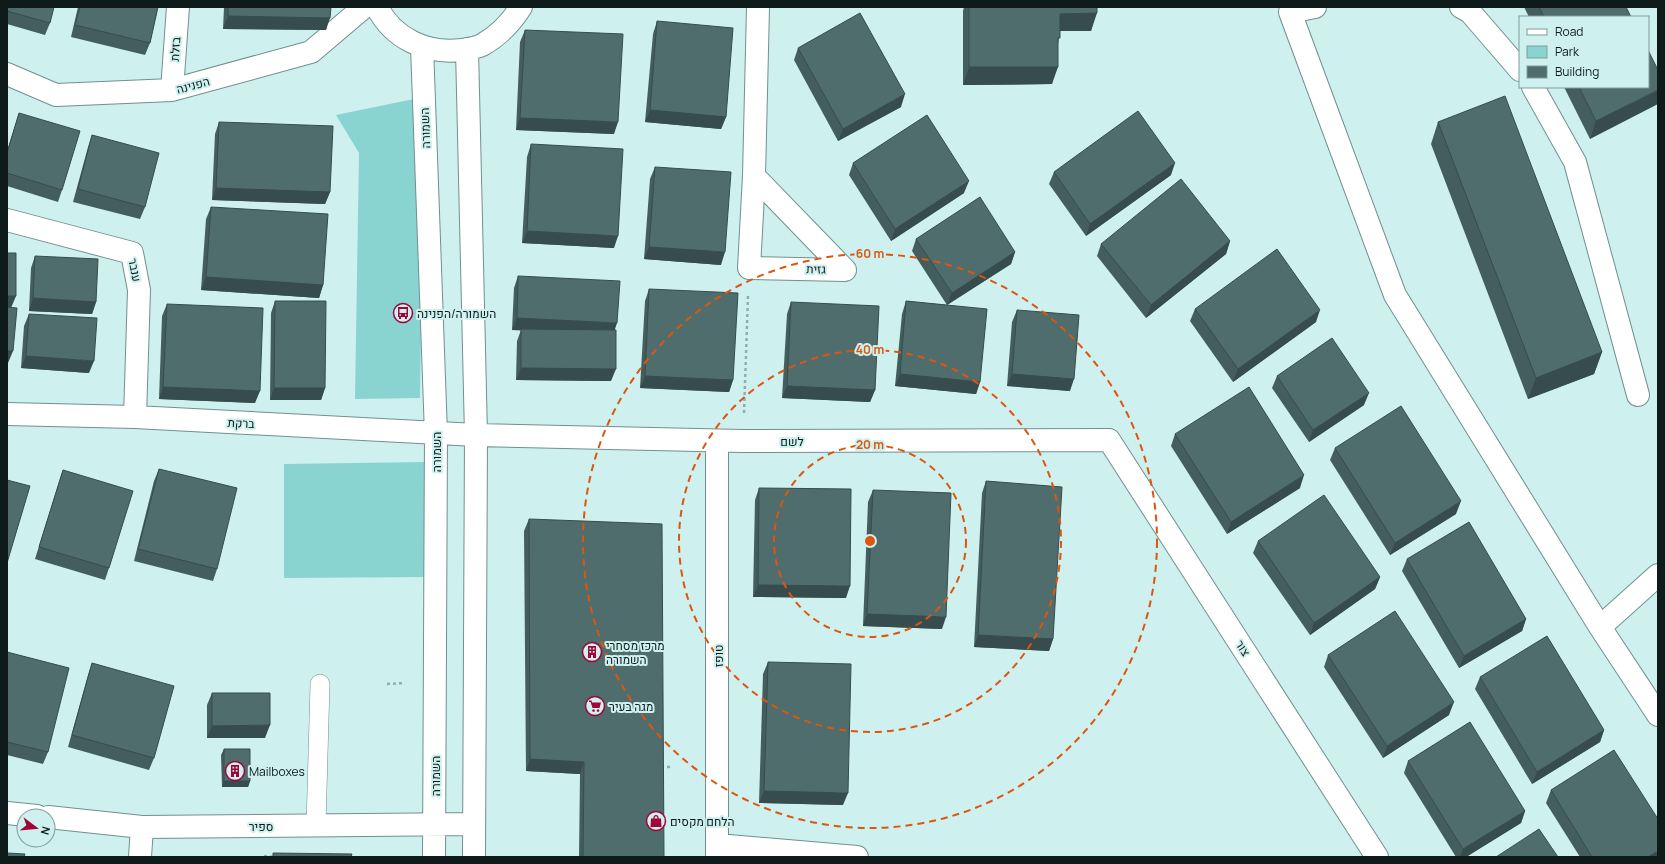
<svg xmlns="http://www.w3.org/2000/svg" width="1665" height="864" viewBox="0 0 1665 864" font-family="Manrope,Heebo,sans-serif">
<rect width="100%" height="100%" fill="#cef0ef"/>
<path fill="#89d3d1" d="M424,97L420,398L355,399L359,153L336,115Z
M425,462L426,577L284,578V464Z"/>
<g fill="none" stroke-linecap="round" stroke-linejoin="round">
<defs>
<path id="lane" d="M316,826L320,684"/>
<path id="street" d="M377,7C393,39 427,54 461,50C468,49 476,48 482,45C498,36 511,23 521,7
M1315,7L1290,12L1395,295L1600,627L1658,715
M1461,7L1470,12L1520,70
M422,46L436,434L434,857
M467,49L476,435L474,857
M7,74L56,95L172,90L311,52L364,7
M1533,87L1575,162L1638,395
M172,90L178,7
M754,176L845,270L749,268L754,176L758,7
M7,220L132,253L139,290L135,417
M7,414L135,417L476,435L742,441L1109,440L1377,857
M717,441V857
M1600,627L1658,575
M7,813L37,816
M48,817L142,827L474,824
M717,845L857,857
M140,857L142,827"/>
</defs>
<use href="#lane" stroke="#71908f" stroke-width="20"/>
<use href="#street" stroke="#71908f" stroke-width="24"/>
<path stroke="#92adad" stroke-width="2.5" stroke-dasharray="3 3" stroke-linecap="butt" d="M744,413L748,296
M387,684L405,683
M661,767H670
M264,856L275,857"/>
<use href="#lane" stroke="#fff" stroke-width="19"/>
<use href="#street" stroke="#fff" stroke-width="22"/>
</g>
<path fill="#445e5d" d="M7,7L50,23L45,35L7,24Z
M78,7H158L150,43L145,55L71,37Z
M224,7H331L326,30L223,29Z
M964,7H1097L1091,31H1060L1052,84L963,85V11Z
M1524,7H1626L1631,17H1529Z
M657,21L726,117L721,129L645,122L653,34Z
M525,30L614,134L516,130L520,42Z
M798,48L901,107L838,141L794,60Z
M1564,87H1648L1590,139Z
M19,113L62,190L58,202L7,186V151Z
M219,122L330,192L325,204L212,200L215,134Z
M1438,122L1602,352L1594,374L1528,399L1431,144Z
M92,135L145,207L140,219L73,202L88,147Z
M531,144L614,248L522,243L527,157Z
M853,163L964,193L891,241L849,175Z
M655,167L721,265L644,259L650,179Z
M1054,172L1171,175L1086,236L1049,184Z
M211,207L323,285L319,298L201,290L206,219Z
M916,239L1015,252L1011,264L947,305L980,382L976,394L895,386L902,314L906,301L947,305L912,251Z
M1230,241L1226,254L1146,318L1097,256L1101,244Z
M35,256L96,302L92,314L29,311L31,268Z
M518,276L614,330L611,381L516,380L517,341L521,330H512L514,288Z
M649,289L733,380L729,392L640,388L645,301Z
M275,301L325,388L321,400H270L271,313Z
M791,302L875,390L870,402L782,398L787,314Z
M167,304L255,403L159,399L162,316Z
M1195,309L1316,322L1233,382L1190,321Z
M1017,310L1070,391L1007,386L1012,322Z
M29,314L89,373L21,368L24,326Z
M1277,376L1364,405L1309,442L1272,388Z
M1175,434L1300,488L1227,534L1171,446Z
M1335,448L1456,514L1390,555L1330,460Z
M159,469L217,569L213,581L134,561L154,481Z
M63,470L109,568L105,580L35,559L59,482Z
M986,481L1053,639L1049,651L974,647L982,493Z
M759,488L846,598L753,597L755,500Z
M873,490L942,629L863,626L868,502Z
M529,519L664,857H579L580,774L526,771L524,531Z
M1258,541L1380,577L1375,589L1310,635L1253,553Z
M1407,559L1526,619L1522,631L1459,668L1402,571Z
M7,652L48,752L43,764L7,755Z
M1328,655L1449,715L1383,758L1324,667Z
M768,662L843,805L759,803L763,674Z
M92,663L154,758L149,770L68,747L88,675Z
M1480,677L1604,730L1600,742L1532,784L1475,689Z
M212,693L265,738H207V705Z
M224,749L250,781L248,787H222L221,755Z
M1408,761L1525,811L1521,823L1466,857H1456L1404,773Z
M1551,790L1658,857H1580L1546,803Z"/>
<path fill="#374c4c" d="M1097,13L1091,31H1054L1060,14Z
M228,16L330,18L326,30L223,29Z
M969,67H1058L1052,84L963,85Z
M1658,90V104L1590,139L1596,121Z
M905,94L901,107L838,141L843,129Z
M650,110L726,117L721,129L645,122Z
M520,118L618,122L614,134L516,130Z
M1175,163L1171,175L1086,236L1090,224Z
M969,181L964,193L891,241L895,229Z
M216,188L330,192L325,204L212,200Z
M527,231L618,236L614,248L522,243Z
M1230,241L1226,254L1146,318L1151,305Z
M649,247L725,252L721,265L644,259Z
M1015,252L1011,264L947,305L952,293Z
M206,277L323,285L319,298L201,290Z
M7,296H16L11,308H7Z
M33,298L96,302L92,314L29,311Z
M1320,310L1316,322L1233,382L1238,369Z
M517,318L617,323L613,335L512,330Z
M7,351H13L8,363H7Z
M1602,352L1594,374L1528,399L1536,378Z
M26,356L94,361L89,373L21,368Z
M521,368L616,369L611,381L516,380Z
M900,374L980,382L976,394L895,386Z
M1012,374L1074,379L1070,391L1007,386Z
M645,376L733,380L729,392L640,388Z
M787,386L875,390L870,402L782,398Z
M163,387L260,391L255,403L159,399Z
M274,388H325L321,400H270Z
M1369,393L1364,405L1309,442L1313,430Z
M1304,475L1300,488L1227,534L1231,522Z
M1461,501L1456,514L1390,555L1395,543Z
M1380,577L1375,589L1310,635L1314,623Z
M758,585L850,586L846,598L753,597Z
M867,614L946,617L942,629L863,626Z
M1526,619L1522,631L1459,668L1464,656Z
M978,635L1053,639L1049,651L974,647Z
M1454,702L1449,715L1383,758L1387,746Z
M270,725L265,738H207L212,726Z
M1604,730L1600,742L1532,784L1537,772Z
M530,759L584,762L580,774L526,771Z
M224,781H250L248,787H222Z
M764,791L848,793L843,805L759,803Z
M1525,811L1521,823L1466,857H1460L1463,849Z
M1658,851V857H1648Z"/>
<path fill="#4f6d6c" stroke="#374c4c" d="M7,7H54L50,23L7,11Z
M80,7H158L150,43L75,25Z
M228,7H331L330,18L228,16Z
M969,7H1097V13L1060,14V38H1058V67H969Z
M1539,7H1626L1631,17H1544Z
M860,13L905,94L843,129L798,48Z
M657,21L733,28L726,117L650,110Z
M525,30L623,34L618,122L520,118Z
M1648,50L1658,70V90L1596,121L1579,87H1648Z
M1505,96L1602,352L1536,378L1438,122Z
M1138,111L1175,163L1090,224L1054,172Z
M19,113L80,131L62,190L7,173V153Z
M927,115L969,181L895,229L853,163Z
M219,122L333,126L330,192L216,188Z
M92,135L159,153L145,207L78,189Z
M531,144L623,149L618,236L527,231Z
M655,167L731,172L725,252L649,247Z
M1181,179L1230,241L1151,305L1101,244Z
M980,197L1015,252L952,293L916,239Z
M211,207L328,214L323,285L206,277Z
M1277,249L1320,310L1238,369L1195,309Z
M7,253H16V296H7Z
M35,256L98,259L96,302L33,298Z
M518,276L620,281L617,323L517,318Z
M649,289L738,293L733,380L645,376Z
M275,301H326L325,388H274Z
M906,301L987,309L980,382L900,374Z
M791,302L879,306L875,390L787,386Z
M167,304L263,308L260,391L163,387Z
M7,307L17,308L13,351H7Z
M1017,310L1079,315L1074,379L1012,374Z
M29,314L97,318L94,361L26,356Z
M521,329L616,330V369L521,368Z
M1332,338L1369,393L1313,430L1277,376Z
M1249,387L1304,475L1231,522L1175,434Z
M1401,406L1461,501L1395,543L1335,448Z
M159,469L237,488L217,569L138,549Z
M63,470L133,491L109,568L39,547Z
M7,480L30,486L7,563Z
M986,481L1062,487L1053,639L978,635Z
M759,488L851,489L850,586L758,585Z
M873,490L951,493L946,617L867,614Z
M1324,495L1380,577L1314,623L1258,541Z
M529,519L662,524L664,857H583L584,762L530,759Z
M1469,522L1526,619L1464,656L1407,559Z
M1395,611L1454,702L1387,746L1328,655Z
M1547,636L1604,730L1537,772L1480,677Z
M7,652L69,668L48,752L7,742Z
M768,662L851,664L848,793L764,791Z
M92,663L174,686L154,758L72,735Z
M212,693H270V725L212,726Z
M1470,722L1525,811L1463,849L1408,761Z
M224,749H250V781H224Z
M1614,750L1658,819V851L1648,857H1592L1551,790Z
M1539,829L1558,857H1496Z
M7,853L25,854L24,857H7Z
M273,853L352,854L351,857H273Z"/>
<g fill="none" stroke="#dd560d" stroke-width="2" stroke-dasharray="7 5">
<circle cx="870" cy="541" r="96"/>
<circle cx="870" cy="541" r="191"/>
<circle cx="870" cy="541" r="287"/>
</g>
<defs>
<symbol id="bus-ring" viewBox="-11 -11 22 22"><circle r="9.5" fill="#cef0ef" stroke="#a20438" stroke-width="1.5"/><path d="M-5-6H5V4H4V6H2V4H-2V6H-4V4H-5ZM-3.5-4V0h7V-4ZM-3.5 1.2v1.5H-2V1.2ZM2 1.2v1.5H3.5V1.2Z" fill="#a20438"/></symbol>
<symbol id="building-ring" viewBox="-11 -11 22 22"><circle r="9.5" fill="#cef0ef" stroke="#a20438" stroke-width="1.5"/><path d="M-4-6H4V6H1V3H-1V6H-4ZM-2.5-4.3h1.7v1.8h-1.7ZM.8-4.3h1.7v1.8H.8ZM-2.5-1h1.7V.8h-1.7ZM.8-1h1.7V.8H.8Z" fill="#a20438"/></symbol>
<symbol id="supermarket-ring" viewBox="-11 -11 22 22"><circle r="9.5" fill="#cef0ef" stroke="#a20438" stroke-width="1.5"/><path d="M-6-5.5h2.5l.6 2H6L4.5 2H-2.5L-4.4-4H-6ZM-1.5 3.2a1.3 1.3 0 1 0 .1 0ZM3 3.2a1.3 1.3 0 1 0 .1 0Z" fill="#a20438"/></symbol>
<symbol id="shop-ring" viewBox="-11 -11 22 22"><circle r="9.5" fill="#cef0ef" stroke="#a20438" stroke-width="1.5"/><path d="M-5-2.5h2.3a2.7 3.5 0 0 1 5.4 0H5L5.5 6h-11ZM-1.5-2.5h3a1.5 2.3 0 0 0-3 0Z" fill="#a20438"/></symbol>
</defs>
<g fill-rule="evenodd">
<use href="#bus-ring" x="392" y="302" width="22" height="22"/>
<use href="#building-ring" x="581" y="641" width="22" height="22"/>
<use href="#supermarket-ring" x="584" y="695" width="22" height="22"/>
<use href="#building-ring" x="224" y="760" width="22" height="22"/>
<use href="#shop-ring" x="645" y="810" width="22" height="22"/>
</g>
<g text-anchor="middle" dominant-baseline="central" stroke-width="4" stroke-linejoin="round" paint-order="stroke">
<g font-size="12" fill="#0f1b1b" stroke="#cef0ef">
<text transform="translate(175 49) rotate(-86)">בזלת</text>
<text transform="translate(193 85) rotate(-15)">הפנינה</text>
<text transform="translate(425 128) rotate(-92)">השמורה</text>
<text transform="translate(816 269) rotate(1)">גזית</text>
<text transform="translate(135 270) rotate(79)">ענבר</text>
<text transform="translate(241 423) rotate(3)">ברקת</text>
<text x="792" y="441">לשם</text>
<text transform="translate(436 452) rotate(-90)">השמורה</text>
<text transform="translate(1243 648) rotate(57)">צור</text>
<text transform="translate(718 656) rotate(-90)">טופז</text>
<text transform="translate(435 776) rotate(-90)">השמורה</text>
<text x="261" y="826">ספיר</text>
</g>
<g font-size="12" fill="#0f1b1b" stroke="#cef0ef" text-anchor="start">
<text x="417" y="313">השמורה/הפנינה</text>
<text x="606" y="645">מרכז מסחרי<tspan x="606" dy="14">השמורה</tspan></text>
<text x="609" y="706">מגה בעיר</text>
<text x="249" y="771">Mailboxes</text>
<text x="670" y="821">הלחם מקסים</text>
</g>
</g>
<circle cx="870" cy="541" r="6" fill="#dd560d" stroke="#cef0ef" stroke-width="2"/>
<g font-size="12" text-anchor="middle" font-weight="bold" fill="#dd560d" stroke="#cef0ef" stroke-width="4" stroke-linejoin="round" paint-order="stroke">
<text x="870" y="258">60 m</text>
<text x="870" y="354">40 m</text>
<text x="870" y="449">20 m</text>
</g>
<rect width="1665" height="864" fill="none" stroke="#0f1b1b" stroke-width="16"/>
<rect x="1519" y="16" width="130" height="72" fill="#cef0ef" stroke="#829b9a"/>
<rect x="1527" y="29" width="20" height="6" fill="#ffffff" stroke="#829b9a"/>
<text x="1555" y="36" font-size="12" fill="#0f1b1b">Road</text>
<rect x="1527" y="46" width="20" height="12" fill="#89d3d1" stroke="#829b9a"/>
<text x="1555" y="56" font-size="12" fill="#0f1b1b">Park</text>
<rect x="1527" y="66" width="20" height="12" fill="#4f6d6c" stroke="#829b9a"/>
<text x="1555" y="76" font-size="12" fill="#0f1b1b">Building</text>
<g transform="translate(36 828) rotate(106)"><circle r="19" fill="#cef0ef" stroke="#829b9a"/>
<path d="M0-3L7 15L0 10L-7 15Z" fill="#a20438"/>
<text y="-6" font-size="11" font-weight="bold" text-anchor="middle" fill="#0f1b1b">N</text>
</g>
</svg>
